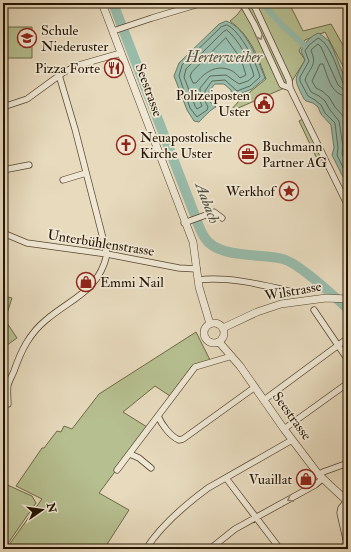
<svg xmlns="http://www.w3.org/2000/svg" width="351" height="552" viewBox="0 0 351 552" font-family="'IM FELL Double Pica',serif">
<rect width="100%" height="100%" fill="#e7dabd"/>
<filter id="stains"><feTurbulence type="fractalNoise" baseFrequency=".005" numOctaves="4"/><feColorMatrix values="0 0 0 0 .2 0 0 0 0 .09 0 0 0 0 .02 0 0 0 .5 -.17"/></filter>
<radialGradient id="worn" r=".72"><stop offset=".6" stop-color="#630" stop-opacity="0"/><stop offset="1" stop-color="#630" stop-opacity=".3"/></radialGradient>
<path fill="#b6bf90" stroke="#6d6a48" d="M240,3H289L303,31L331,24L348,54V76L325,32L305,40L299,51L305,60L289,86L229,112L240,100L266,79C258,57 250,35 230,21L237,15L243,7Z
M3,27H32V58H3Z
M303,119L323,161L319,163L299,121Z
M3,296L12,298L5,320L17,338L3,348Z
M196,332L210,360L193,365L170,396L155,386L123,412L147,427L129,453L99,493L129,510L104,549H6L42,499L16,486L42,448H44L57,431L61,432L64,426L72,429L99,394Z
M3,483L32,496L36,503L4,549H3Z"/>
<path fill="#98bbaa" stroke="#6a7866" d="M226,21C246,27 258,61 265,78L252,89L232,97L231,90L224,84H215L209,91V101L216,107C211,109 203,118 199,122L194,121L187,110L174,76L179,63L219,24Z
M319,33L329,41L333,49L348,86V187L332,155L334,148L331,125L321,114L318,107L313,103L306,101L304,99C293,77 294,81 305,60L301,51C304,44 311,35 319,33Z"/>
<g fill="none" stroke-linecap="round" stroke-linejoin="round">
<path stroke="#5e6855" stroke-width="1" d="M227,25C240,30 257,64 260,77L250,86L237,91L225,80L212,81L205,91V101L208,107L207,110L197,117L190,108L179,76L182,65L221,27Z
M227,30C238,39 251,62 254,76L248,81L239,84L226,75L210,76L200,88V101L202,106L197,109L195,106L184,77L186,69L223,32Z
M226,38L241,59L246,75L240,78C237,75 234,71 230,70C216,64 204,73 196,83H193L190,76L192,72Z
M348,85L343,83C338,71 330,43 318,38L309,45L305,51L309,61L300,77V81L308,96L315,100L321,105L325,113L335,123L338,148L337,155L348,178
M348,90L343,89L338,85L321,47L318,44L312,49L311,51C318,65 309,68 305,80L311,92L319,96L325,101L330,110L339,121L343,147L342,154L348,166
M348,96C331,96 328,77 323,64H320L312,81L316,88L322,91L329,97L335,107L344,117L348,137"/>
<path stroke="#98bbaa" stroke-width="6" d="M262,3L282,25L304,45"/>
<path stroke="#98bbaa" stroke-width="10" d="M113,3L194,213C197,221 200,231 205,238C218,259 262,253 283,259C299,263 334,296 348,309"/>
<defs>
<path id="minor" d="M242,3L254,24L282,85L290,88
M253,3L289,80L290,88L348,206
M113,31L152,18L202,3
M3,107L27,99L64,72L79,65L121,53
M3,170L29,165
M63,180L86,173
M184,223L214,212L222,218
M3,233L27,243L107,254L179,268L197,269
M198,280C228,276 263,285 293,292
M314,310L348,360
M264,400L348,338
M8,404C8,398 7,391 8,385C9,381 12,376 14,371C21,351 29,334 46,320C72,298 99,291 107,254L75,129L59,75
M158,416C162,425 170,436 179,440L183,439L255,387
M284,429L348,383
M130,454L139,458L151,468
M117,470L195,367L232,356
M319,475L323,472L348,463
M226,478L280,549
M347,501L341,508L340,513L348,548
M146,549C161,525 185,505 208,488L292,440
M210,549L235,529L315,485L322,479"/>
<path id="tertiary" d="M102,3L193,242L199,287L210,324
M204 333a10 10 0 1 1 20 0a10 10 0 1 1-20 0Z
M223,328L257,312L281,304L326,298L348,299
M219,342L240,366L284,429L319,475L348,502"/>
</defs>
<use href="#minor" stroke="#55462f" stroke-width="7"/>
<use href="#tertiary" stroke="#55462f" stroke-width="8"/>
<use href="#minor" stroke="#efe7d4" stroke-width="5.5"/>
<use href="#tertiary" stroke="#efe7d4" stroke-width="7"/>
</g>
<defs><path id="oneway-chevron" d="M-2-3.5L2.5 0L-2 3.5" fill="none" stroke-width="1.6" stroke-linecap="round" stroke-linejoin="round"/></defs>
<g stroke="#948875">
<use href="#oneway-chevron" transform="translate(260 37) rotate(65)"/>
<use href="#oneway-chevron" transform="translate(290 499) rotate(151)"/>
</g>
<defs>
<symbol id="school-ring" viewBox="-11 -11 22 22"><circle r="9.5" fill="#efe7d4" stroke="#8f2418" stroke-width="1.5"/><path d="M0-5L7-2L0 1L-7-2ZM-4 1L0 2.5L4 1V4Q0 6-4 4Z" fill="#8f2418"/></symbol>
<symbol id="restaurant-ring" viewBox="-11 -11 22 22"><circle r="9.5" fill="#efe7d4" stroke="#8f2418" stroke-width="1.5"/><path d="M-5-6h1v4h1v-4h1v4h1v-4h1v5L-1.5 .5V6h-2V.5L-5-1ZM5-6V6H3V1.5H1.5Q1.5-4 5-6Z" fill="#8f2418"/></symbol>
<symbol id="civic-ring" viewBox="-11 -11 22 22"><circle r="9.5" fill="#efe7d4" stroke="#8f2418" stroke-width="1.5"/><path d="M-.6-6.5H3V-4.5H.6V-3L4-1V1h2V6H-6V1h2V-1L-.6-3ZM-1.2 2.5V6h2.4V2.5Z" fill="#8f2418"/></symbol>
<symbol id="church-ring" viewBox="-11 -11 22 22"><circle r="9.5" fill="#efe7d4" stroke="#8f2418" stroke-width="1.5"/><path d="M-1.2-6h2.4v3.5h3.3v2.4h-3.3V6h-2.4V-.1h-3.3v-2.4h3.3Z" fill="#8f2418"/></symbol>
<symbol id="office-ring" viewBox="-11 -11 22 22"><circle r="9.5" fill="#efe7d4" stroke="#8f2418" stroke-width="1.5"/><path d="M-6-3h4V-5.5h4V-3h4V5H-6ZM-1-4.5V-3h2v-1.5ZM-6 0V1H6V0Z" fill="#8f2418"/></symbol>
<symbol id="sight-ring" viewBox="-11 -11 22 22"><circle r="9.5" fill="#efe7d4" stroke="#8f2418" stroke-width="1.5"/><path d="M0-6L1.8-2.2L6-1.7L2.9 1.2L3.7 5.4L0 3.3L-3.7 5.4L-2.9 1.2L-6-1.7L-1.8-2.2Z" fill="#8f2418"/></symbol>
<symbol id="shop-ring" viewBox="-11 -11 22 22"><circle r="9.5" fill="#efe7d4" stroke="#8f2418" stroke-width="1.5"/><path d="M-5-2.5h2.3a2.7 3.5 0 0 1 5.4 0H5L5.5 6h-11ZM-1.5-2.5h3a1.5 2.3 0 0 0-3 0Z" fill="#8f2418"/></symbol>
</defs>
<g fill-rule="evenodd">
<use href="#school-ring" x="16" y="27" width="22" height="22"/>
<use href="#restaurant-ring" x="103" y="57" width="22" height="22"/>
<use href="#civic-ring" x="253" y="92" width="22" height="22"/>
<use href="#church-ring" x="115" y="134" width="22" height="22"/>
<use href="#office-ring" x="237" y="143" width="22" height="22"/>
<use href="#sight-ring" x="278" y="180" width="22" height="22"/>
<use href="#shop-ring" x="75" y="271" width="22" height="22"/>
<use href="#shop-ring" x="295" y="468" width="22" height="22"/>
</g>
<g text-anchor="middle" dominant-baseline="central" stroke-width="3.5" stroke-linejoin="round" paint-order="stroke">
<g font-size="14" fill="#241400" stroke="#efe7d4" text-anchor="start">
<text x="41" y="30">Schule<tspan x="41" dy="16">Niederuster</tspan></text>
<text x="100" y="68" text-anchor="end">Pizza Forte</text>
<text x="250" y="95" text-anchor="end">Polizeiposten<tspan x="250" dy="16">Uster</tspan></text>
<text x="140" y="137">Neuapostolische<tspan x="140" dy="16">Kirche Uster</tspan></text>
<text x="262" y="146">Buchmann<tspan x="262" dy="16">Partner AG</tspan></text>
<text x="275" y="191" text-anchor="end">Werkhof</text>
<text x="100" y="282">Emmi Nail</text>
<text x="292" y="479" text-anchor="end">Vuaillat</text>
</g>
<g font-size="14" fill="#241400" stroke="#efe7d4">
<text transform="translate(149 90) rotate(70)">Seestrasse</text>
<text transform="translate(101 243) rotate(9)">Unterbühlenstrasse</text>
<text transform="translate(293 291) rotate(-10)">Wilstrasse</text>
<text transform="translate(292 416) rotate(54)">Seestrasse</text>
</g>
<g font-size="15" font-style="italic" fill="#4d4e3c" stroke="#efe7d4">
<text x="224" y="57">Herterweiher</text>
<text transform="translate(207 203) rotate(69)">Aabach</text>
</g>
</g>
<rect width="351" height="552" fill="none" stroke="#e7dabd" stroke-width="16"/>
<rect x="4" y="4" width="343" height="544" fill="none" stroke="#241400" stroke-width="2"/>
<rect x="8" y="8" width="335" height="536" fill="none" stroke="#241400"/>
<g transform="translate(42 510) rotate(77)" stroke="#efe7d4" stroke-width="3" paint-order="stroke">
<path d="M0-3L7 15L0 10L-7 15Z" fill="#241400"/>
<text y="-6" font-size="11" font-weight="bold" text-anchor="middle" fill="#241400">N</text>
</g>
<rect width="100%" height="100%" filter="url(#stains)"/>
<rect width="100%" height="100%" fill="url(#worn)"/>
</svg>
